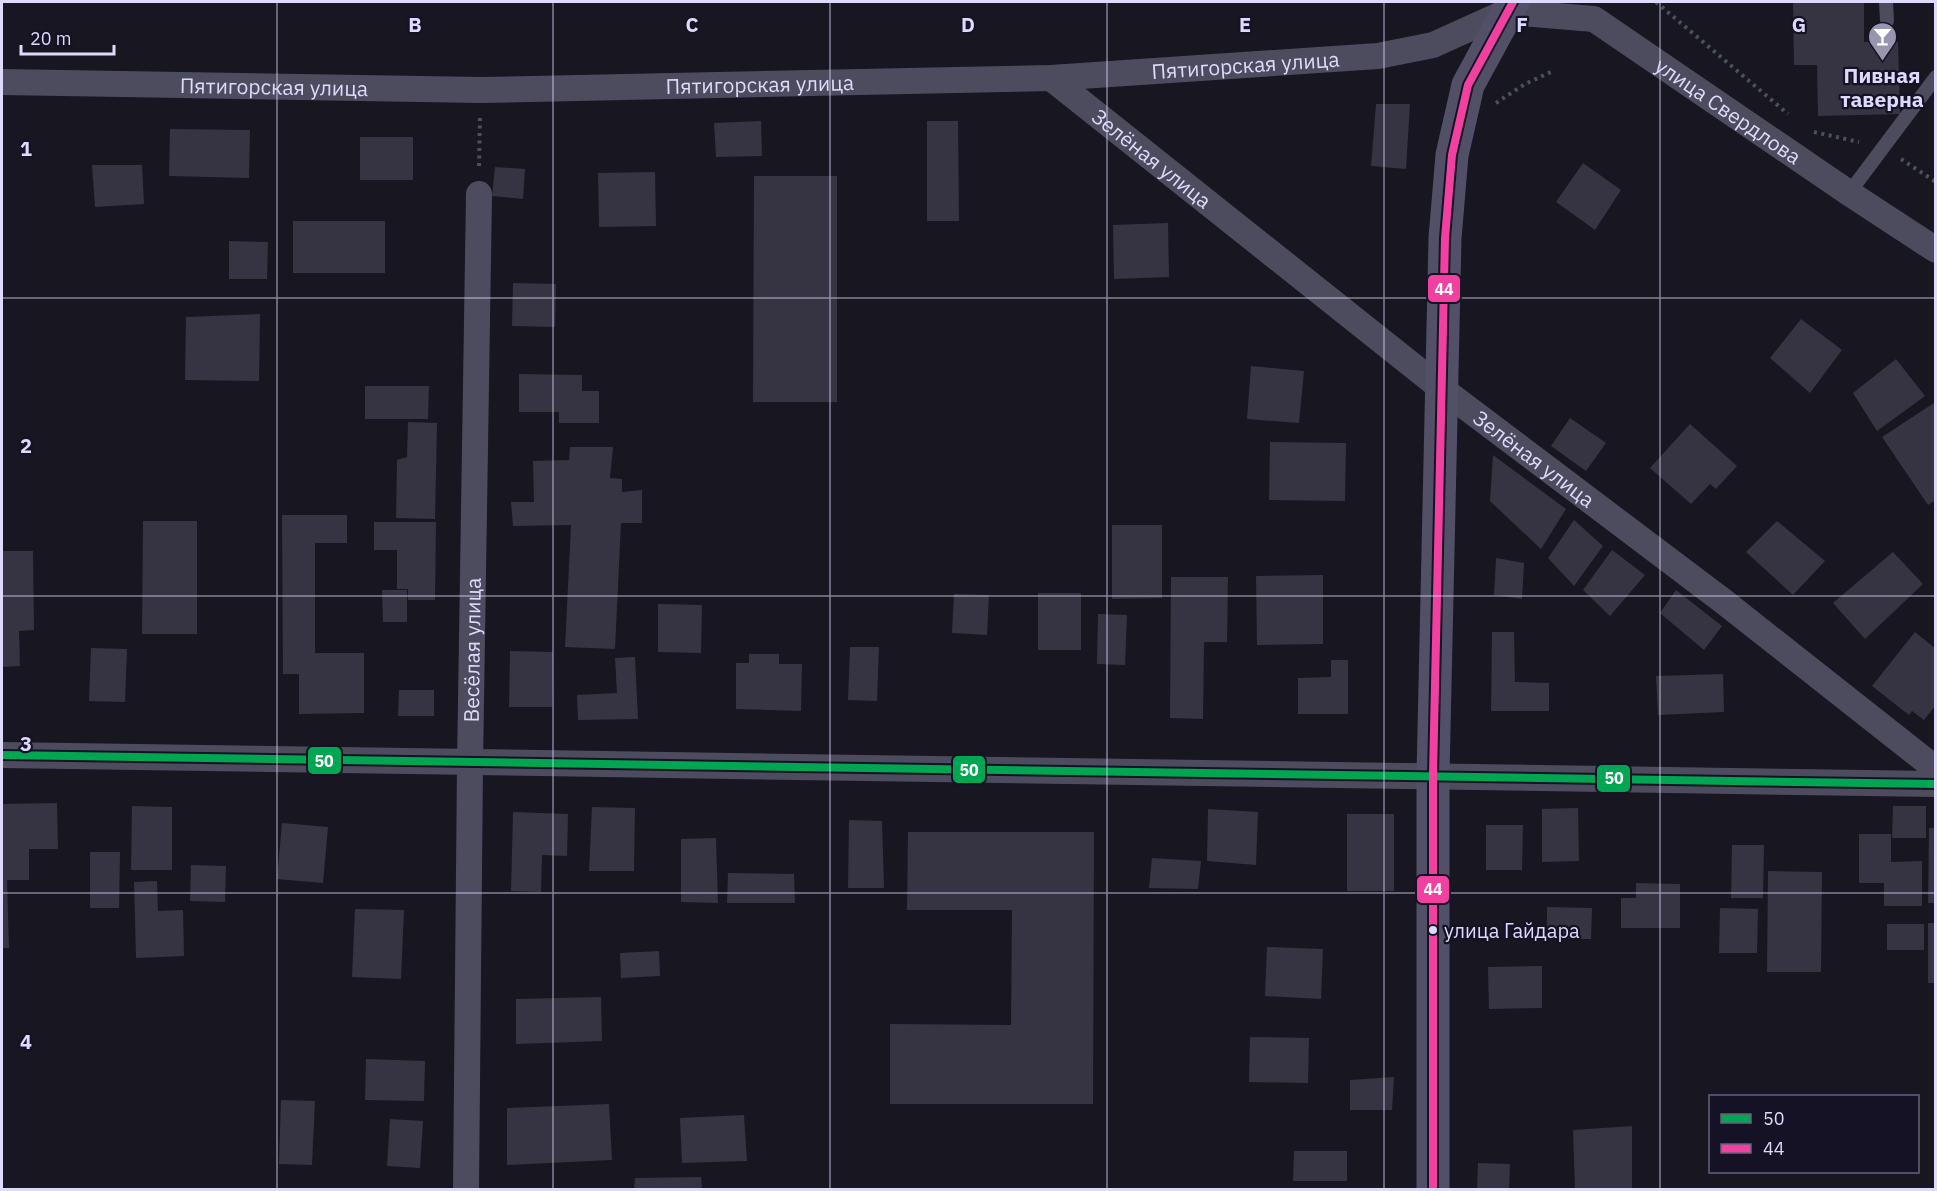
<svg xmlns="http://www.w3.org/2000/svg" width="1937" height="1191" viewBox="0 0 1937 1191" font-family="'IBM Plex Sans',sans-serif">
<rect width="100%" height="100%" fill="#181621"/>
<path fill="#363442" d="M1793,2H1864V42H1898L1900,114L1818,116L1817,65H1794Z
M1376,104H1410L1406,169L1371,166Z
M761,121L762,156L716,157L714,123Z
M927,121H958L959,221H927Z
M170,129L250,130L249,178L169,176Z
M360,137H413V180H360Z
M1583,163L1621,190L1595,230L1556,202Z
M92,165H142L144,204L95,207Z
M495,167L525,169L523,199L492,196Z
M655,172L656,226L599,227L598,173Z
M754,176H837V402H753Z
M293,221H385V273H293Z
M1168,223L1169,277L1114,279L1113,225Z
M229,241L268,242L267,279H229Z
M513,283L556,284L555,327L512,326Z
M260,314L259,381L185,380L186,317Z
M1801,319L1842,350L1810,393L1770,358Z
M1896,359L1925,396L1877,431L1853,393Z
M1251,366L1304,371L1299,423L1247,419Z
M519,374L582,375V391H599V423H559V412H519Z
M365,386H429L428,419H365Z
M1934,403L1936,500L1928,505L1882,437Z
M1570,418L1606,443L1586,471L1551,446Z
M408,422L437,423L435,519L396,518L397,460L407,457Z
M1690,424L1737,466L1716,489L1710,484L1691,504L1650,468Z
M1270,442L1346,443L1345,501L1269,500Z
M570,447H613L610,478L622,479V492L642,490V523H621L615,649L565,647L571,525L513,526L511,502H534L533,461L569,460Z
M1493,455L1566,509L1541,549L1490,501Z
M282,515H347V543H315V653H364V713L299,714V674H283Z
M1574,520L1603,546L1574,586L1548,558Z
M143,521H197V634H142Z
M1777,521L1825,561L1793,595L1746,552Z
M374,522H436L435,600H408V589H397V550H374Z
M1112,525H1162V598L1112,599Z
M1612,550L1645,575L1610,616L1583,590Z
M2,551H33L34,630L19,631L20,666L2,667Z
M1893,552L1923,584L1865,639L1833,603Z
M1496,558L1524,563L1522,599L1494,595Z
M1323,575V644L1257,645L1256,576Z
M1171,577H1228L1227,642H1204L1203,719L1170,718Z
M382,590H407V622H383Z
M1676,590L1722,626L1704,650L1660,613Z
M1038,593H1081V650H1038Z
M954,594L989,595L987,635L952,633Z
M658,604L702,605L701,653L658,652Z
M1098,614L1127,615L1125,665L1097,664Z
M1492,632H1514L1515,682L1549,683V711H1491Z
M1915,632L1936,649V705L1924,720L1912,711L1909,715L1872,686Z
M850,647H879L877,701L848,700Z
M91,648L127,649L125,702L89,701Z
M510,651L553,652L552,707H509Z
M749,654H779V664H802L801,711L736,709V663H749Z
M635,657L638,719L578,720L577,695L617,693L615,658Z
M1331,660H1348V714H1298V678L1331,677Z
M1723,674L1724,712L1658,715L1656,676Z
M399,690H434V716H398Z
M57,803L58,849H29V880H7L9,948H2V804Z
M132,806L172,807V870H131Z
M1893,806H1926V838H1892Z
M592,807L635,808L634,871H589Z
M1578,808L1579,861L1542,862V809Z
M1208,809L1258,812L1256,865L1207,861Z
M513,812L568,814L567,856L542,855L541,892L511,891Z
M1347,814H1394V891H1347Z
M849,820L882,821L884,888H848Z
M282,823L328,827L323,883L277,879Z
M1486,825H1523L1522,870H1486Z
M1929,828H1936V903H1928Z
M908,832H1094L1093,1104H890V1024L1011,1025L1012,910H907Z
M1859,834H1891V862L1922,861V906H1884V883H1859Z
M716,838L718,903L681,902V839Z
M1732,845H1764L1763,898H1731Z
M90,852H120L119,908H90Z
M1152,858L1201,861L1198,889L1149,888Z
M191,865L226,866L225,902L190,901Z
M1768,871L1822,872L1821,972H1767Z
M728,873L794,874L795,903H727Z
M157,881L158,911L183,910L184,956L136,958L134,882Z
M1636,883L1680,884V928H1621V898H1636Z
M1547,907L1592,908L1591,939H1547Z
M1720,908L1758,909L1757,953H1719Z
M355,909L404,910L401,979L352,977Z
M1928,923H1936V983H1928Z
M1887,924H1924V950H1887Z
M1267,947L1323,949L1321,999L1265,996Z
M659,951L660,976L621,978L620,953Z
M1542,966V1008L1489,1009L1488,967Z
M601,997L602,1041L516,1044V999Z
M1250,1037L1309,1038L1308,1083L1249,1082Z
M366,1059L425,1061L424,1101L365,1100Z
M1394,1077L1392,1110H1350V1080Z
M281,1100L315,1101L312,1165L279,1164Z
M609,1104L612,1160L507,1165V1108Z
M744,1115L747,1161L682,1163L680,1118Z
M390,1119L423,1121L420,1168L387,1166Z
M1632,1126V1190H1575L1573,1130Z
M1294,1151H1347V1181H1293Z
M1478,1163L1510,1164L1509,1190H1477Z
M701,1177L702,1190H634L635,1178Z"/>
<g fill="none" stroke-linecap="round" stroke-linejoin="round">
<path stroke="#48525d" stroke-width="4" stroke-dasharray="3 4.5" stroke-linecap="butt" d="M1656,2L1788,114
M1496,103L1525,84L1553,71
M1814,132L1859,142
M1901,159L1936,182
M479,166L480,117"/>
<path stroke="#4d4c5f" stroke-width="14" d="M1886,2L1887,21
M1849,193L1936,77"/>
<g stroke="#4d4c5f" stroke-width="26">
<path id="s1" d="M1508,12L1594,19L1849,193L1936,250"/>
<path id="s2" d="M1051,78L1442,389L1723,601L1936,769"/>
<path id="s3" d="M2,82L481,90L1051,78L1378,56L1433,45L1515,8"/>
<path d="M2,755C646,768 1291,772 1936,784"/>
<path id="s4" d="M466,1190L470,765L479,194"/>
</g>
<path stroke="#515066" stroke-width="33" d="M1433,1190V775L1445,238L1452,155L1468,85L1513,2"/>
<defs>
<path id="bus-1" d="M2,755C646,768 1291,772 1936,784"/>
<path id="bus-2" d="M1433,1190V775L1445,238L1452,155L1468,85L1513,2"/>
</defs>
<use href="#bus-1" stroke="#151225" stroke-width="12"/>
<use href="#bus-2" stroke="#151225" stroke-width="12"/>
<use href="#bus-1" stroke="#00a651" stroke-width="8"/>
<use href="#bus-2" stroke="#f240a1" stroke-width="8"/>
</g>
<path fill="none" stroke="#dddafb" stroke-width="1.5" stroke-opacity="0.55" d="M277,2V1190M553,2V1190M830,2V1190M1107,2V1190M1384,2V1190M1660,2V1190M2,298H1936M2,596H1936M2,893H1936"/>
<defs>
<symbol id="bar-pin" viewBox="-11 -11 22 30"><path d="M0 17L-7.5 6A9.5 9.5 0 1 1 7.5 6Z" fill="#9895af" stroke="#151225"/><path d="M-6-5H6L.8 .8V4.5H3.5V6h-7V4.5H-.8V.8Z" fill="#fff"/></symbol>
</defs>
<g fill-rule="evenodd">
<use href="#bar-pin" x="1866" y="20" width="33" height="45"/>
</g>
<circle fill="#dddafb" stroke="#151225" stroke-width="2" cx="1433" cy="930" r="5"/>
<g text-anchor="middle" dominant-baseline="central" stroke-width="4.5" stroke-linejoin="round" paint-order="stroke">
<g font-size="20" fill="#dddafb" stroke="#151225" text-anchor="start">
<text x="1444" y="930">улица Гайдара</text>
</g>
<g font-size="21" fill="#dddafb" stroke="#151225">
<text stroke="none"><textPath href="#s3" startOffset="1244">Пятигорская улица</textPath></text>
<text stroke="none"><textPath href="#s3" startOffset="758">Пятигорская улица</textPath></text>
<text stroke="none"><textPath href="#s3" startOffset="272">Пятигорская улица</textPath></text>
<text stroke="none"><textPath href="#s1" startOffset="249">улица Свердлова</textPath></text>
<text stroke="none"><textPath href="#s2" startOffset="129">Зелёная улица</textPath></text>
<text stroke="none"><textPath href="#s2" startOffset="615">Зелёная улица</textPath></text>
<text stroke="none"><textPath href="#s4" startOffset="540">Весёлая улица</textPath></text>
</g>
<g font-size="21" font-weight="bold" fill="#dddafb" stroke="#151225">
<text x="1882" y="75">Пивная<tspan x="1882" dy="24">таверна</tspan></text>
</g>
</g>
<g font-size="20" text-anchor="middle" font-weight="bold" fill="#dddafb" stroke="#151225" stroke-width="4.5" stroke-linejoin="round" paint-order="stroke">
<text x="415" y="32">B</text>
<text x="692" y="32">C</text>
<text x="968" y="32">D</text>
<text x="1245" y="32">E</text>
<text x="1522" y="32">F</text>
<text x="1799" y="32">G</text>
<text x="26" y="156">1</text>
<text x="26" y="453">2</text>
<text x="26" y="751">3</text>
<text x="26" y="1049">4</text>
</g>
<g stroke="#151225" stroke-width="2">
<rect x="1427" y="274" width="34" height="29" rx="6" fill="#f240a1"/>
<rect x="307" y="746" width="35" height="29" rx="6" fill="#00a651"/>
<rect x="952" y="755" width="34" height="29" rx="6" fill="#00a651"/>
<rect x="1596" y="764" width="35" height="29" rx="6" fill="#00a651"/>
<rect x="1416" y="875" width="34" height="29" rx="6" fill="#f240a1"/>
</g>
<g font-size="16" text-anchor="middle" font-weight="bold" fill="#fff">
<text x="1444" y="295">44</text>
<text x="324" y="767">50</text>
<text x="969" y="776">50</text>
<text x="1614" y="784">50</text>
<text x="1433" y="895">44</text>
</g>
<rect width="1937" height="1191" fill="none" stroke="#dddafb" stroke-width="6"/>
<rect x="1709" y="1095" width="210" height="78" fill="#151225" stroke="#65627b" stroke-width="1.5"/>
<rect x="1721" y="1114" width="30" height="9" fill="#00a651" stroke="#65627b" stroke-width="1.5"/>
<text x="1763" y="1125" font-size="18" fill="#dddafb">50</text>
<rect x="1721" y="1144" width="30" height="9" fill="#f240a1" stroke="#65627b" stroke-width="1.5"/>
<text x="1763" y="1155" font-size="18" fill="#dddafb">44</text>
<path d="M21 45v9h93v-9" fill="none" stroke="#dddafb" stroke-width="3"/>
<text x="30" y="45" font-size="18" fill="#dddafb" stroke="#151225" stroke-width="4.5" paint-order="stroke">20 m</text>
</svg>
